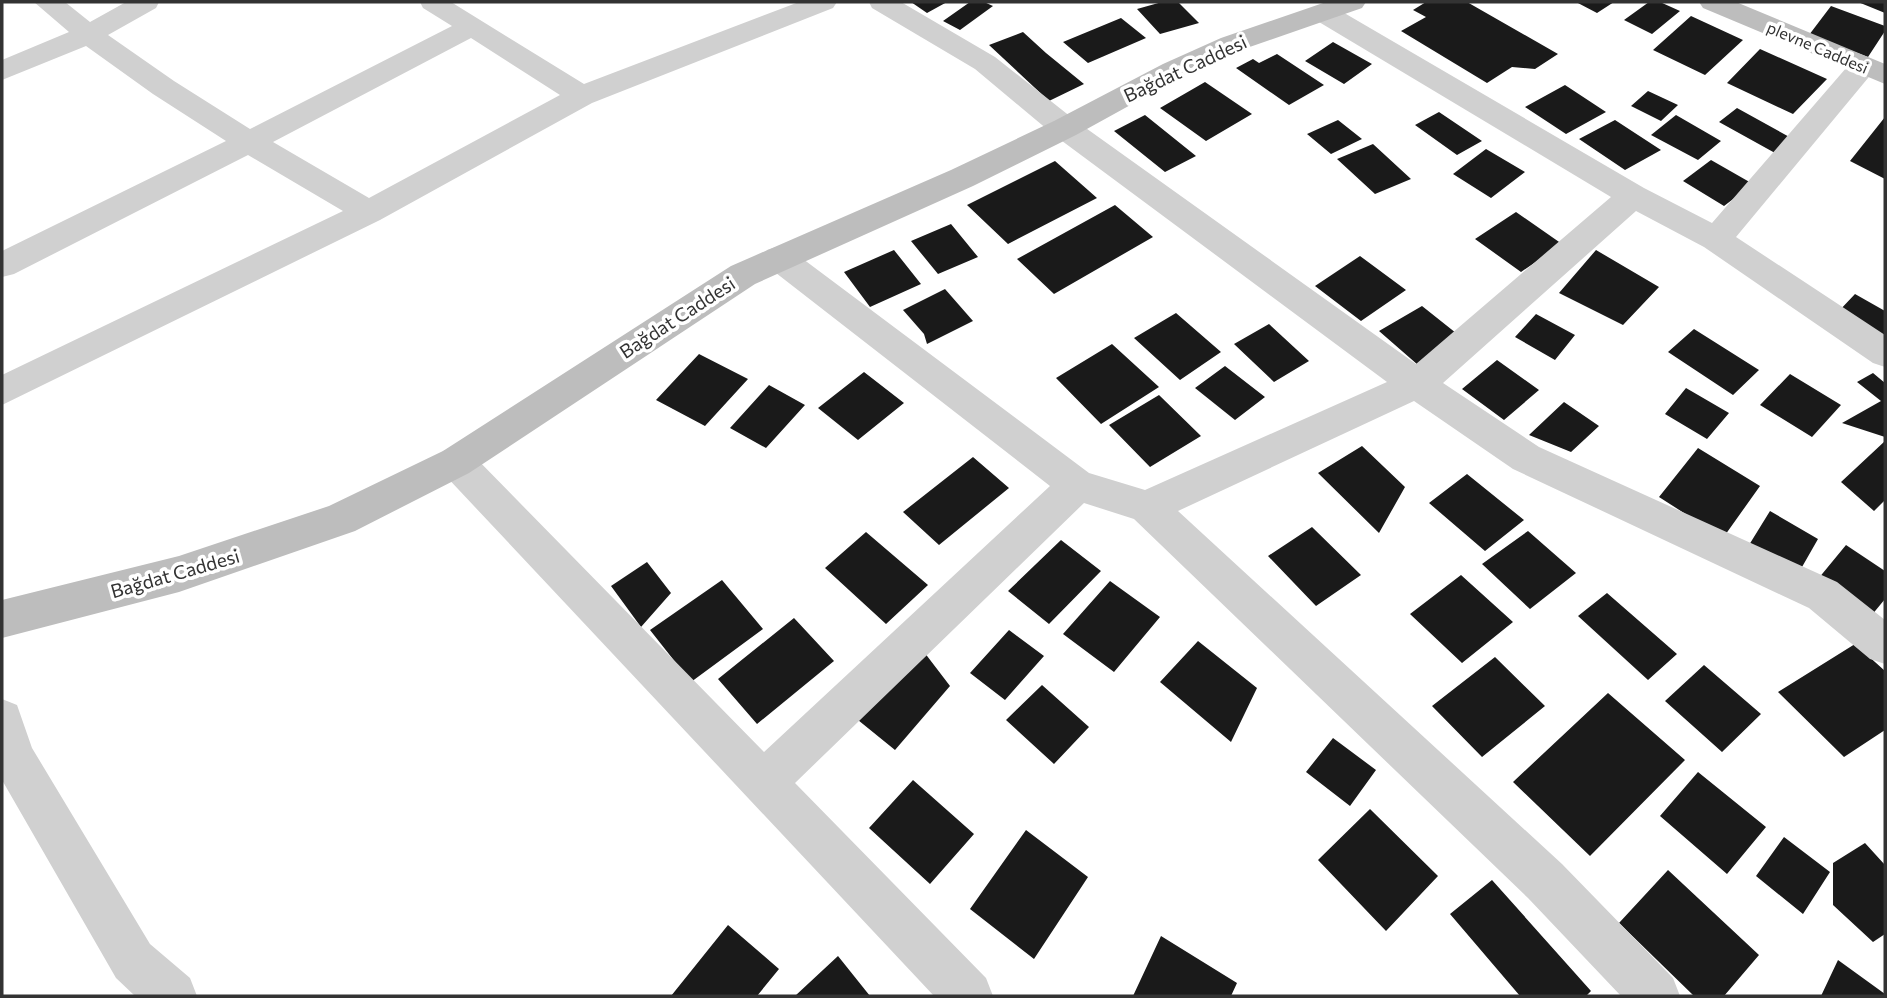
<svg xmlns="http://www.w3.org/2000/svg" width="1887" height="998" viewBox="0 0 1887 998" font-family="Commissioner,sans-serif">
<rect width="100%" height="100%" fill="#fff"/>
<path fill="#1a1a1a" d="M911,2H947L927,13Z
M970,2H984L993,6L960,30L943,21Z
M1162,2H1178L1199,23L1160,34L1137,9Z
M1426,2H1467L1558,54L1535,69L1512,67L1487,83L1401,31L1426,17L1413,10Z
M1576,2H1614L1597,13Z
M1649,2H1660L1680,11L1652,34L1624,20Z
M1858,2H1885V13Z
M1831,6L1885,26V31L1868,57L1809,35Z
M1691,16L1743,40L1705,75L1653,50Z
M1121,18L1146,38L1088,63L1063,42Z
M1023,32L1046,53L1084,84L1049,101L989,45Z
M1333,42L1372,64L1344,84L1305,61Z
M1760,49L1827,79L1793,114L1727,83Z
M1277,54L1324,85L1289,105L1236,68L1253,59L1259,63Z
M1205,82L1252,114L1206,141L1160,108Z
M1565,85L1606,112L1566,134L1525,107Z
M1648,91L1678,105L1661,121L1631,106Z
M1737,108L1793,139L1775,153L1719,122Z
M1439,112L1482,141L1457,155L1415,125Z
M1145,115L1196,156L1165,172L1114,131Z
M1676,115L1721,141L1698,160L1651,135Z
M1885,117V179L1850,161Z
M1338,120L1362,139L1331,154L1307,134Z
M1615,120L1661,150L1625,170L1579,139Z
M1373,144L1411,179L1375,194L1337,159Z
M1486,149L1525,172L1491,198L1453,174Z
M1711,160L1753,184L1724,206L1683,181Z
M1055,161L1097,198L1008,244L967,205Z
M1115,205L1153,237L1054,294L1017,259Z
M1516,212L1562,244L1521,272L1475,239Z
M951,224L978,257L938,274L911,241Z
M894,250L921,284L870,307L844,272Z
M1596,250L1659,287L1623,325L1559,293Z
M1360,256L1406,290L1361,321L1315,286Z
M945,289L973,321L927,344L924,334L903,310Z
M1855,294L1885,311V341L1837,313Z
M1422,306L1461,337L1418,365L1379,331Z
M1176,313L1221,352L1180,380L1134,338Z
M1536,314L1575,335L1555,360L1515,337Z
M1269,324L1309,361L1274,382L1234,344Z
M1694,329L1759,370L1733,395L1668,352Z
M1112,344L1159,387L1101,424L1056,378Z
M699,354L748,379L705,426L656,400Z
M1497,360L1539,390L1504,420L1462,389Z
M1225,366L1265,397L1235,420L1195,388Z
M864,372L904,403L858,440L818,408Z
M1873,373L1885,383V437L1842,423L1881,401L1857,382Z
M1790,374L1841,405L1812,437L1760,405Z
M769,385L805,405L766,448L730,428Z
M1686,388L1729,413L1707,439L1665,414Z
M1159,395L1201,436L1150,467L1109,425Z
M1564,402L1599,426L1571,452L1529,435Z
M1885,441V500L1874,511L1841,482Z
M1362,446L1405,487L1379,533L1318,473Z
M1698,448L1760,486L1723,538L1659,497Z
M973,457L1009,488L939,545L903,512Z
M1467,474L1524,520L1485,551L1429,503Z
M1770,511L1818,539L1798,574L1749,545Z
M1312,527L1361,575L1316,606L1268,556Z
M1528,531L1576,573L1530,609L1482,564Z
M866,532L928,585L886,624L825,568Z
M1061,540L1101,571L1049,624L1008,591Z
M1846,545L1885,571V599L1871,616L1818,579Z
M647,562L671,593L641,627L611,586Z
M1461,575L1513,622L1462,663L1410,614Z
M722,580L763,629L691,682L650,630Z
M1110,581L1160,617L1114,672L1063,634Z
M1607,593L1677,654L1648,680L1578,616Z
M794,618L834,661L757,724L718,679Z
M1009,630L1044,656L1005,700L970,673Z
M1198,641L1257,688L1231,742L1160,682Z
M1855,644L1885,671V730L1844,757L1778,692Z
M921,648L950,686L895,750L858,720Z
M1495,657L1545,706L1482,757L1432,706Z
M1704,665L1761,714L1722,752L1665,701Z
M1042,685L1089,727L1054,764L1006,720Z
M1608,693L1685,760L1590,856L1513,782Z
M1333,738L1376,770L1350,806L1306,772Z
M1698,772L1766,827L1727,874L1660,816Z
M913,780L974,834L930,884L869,828Z
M1370,809L1438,876L1386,931L1318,860Z
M1026,830L1088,877L1034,959L970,909Z
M1784,837L1830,872L1803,914L1756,876Z
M1865,843L1885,865V934L1873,942L1833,905V863Z
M1668,870L1759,955L1724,996H1694L1619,923Z
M1492,880L1591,991L1586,996H1520L1450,914Z
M728,925L779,969L757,996H671Z
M1161,936L1237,983L1231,996H1133Z
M838,956L870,996H795Z
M1838,960L1885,994V996H1821Z"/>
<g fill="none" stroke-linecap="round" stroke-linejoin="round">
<path fill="#d0d0d0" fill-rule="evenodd" d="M34,2H65L90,22L126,2H159L156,8L108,35L174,81L250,129L452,26L423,8L420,2H451L584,84L799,2H837L833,8L592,103L380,220L2,405V375L343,211L248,155L14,274L2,277V251L226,141L153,94L86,46L2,80V60L69,32ZM471,38L560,95L369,198L273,142Z
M869,2H901L995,57L1076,121L1416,364L1611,197L1314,19L1310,13L1314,7L1324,5L1334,7L1644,188L1712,223L1853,60L1863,57L1873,60L1877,66L1873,72L1736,237L1885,335V367L1873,363L1704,247L1636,211L1443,383L1539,447L1837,582L1885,620V664L1870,659L1809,608L1513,469L1414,401L1178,511L1562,864L1673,978L1680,996H1621L1528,898L1134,519L1084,503L795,783L986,978L993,996H934L443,473L437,462L443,451L456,446L469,451L764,752L1050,486L767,266L763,258L767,250L779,246L791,250L1089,473L1145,490L1387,382L1054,135L975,69L872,8Z
M2,699L17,705L32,748L150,944L190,978L197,996H135L116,978L2,780Z"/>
<path fill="#bdbdbd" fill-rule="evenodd" d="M1326,2H1366L1362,8L1241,50L1183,76L1076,135L973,186L755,284L469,473L355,531L179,592L2,638V600L179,556L329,506L443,451L731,266L951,170L1054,121L1163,64L1221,38Z
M1699,2H1736L1885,64V84L1703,8Z"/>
</g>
<g text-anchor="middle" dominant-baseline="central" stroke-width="7" stroke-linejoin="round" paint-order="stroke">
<g font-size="16" fill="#333" stroke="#fff">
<text transform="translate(1818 47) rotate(23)">plevne Caddesi</text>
</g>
<g font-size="19" fill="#333" stroke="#fff">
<text transform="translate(1185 68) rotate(-25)">Bağdat Caddesi</text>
<text transform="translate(677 317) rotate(-33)">Bağdat Caddesi</text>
<text transform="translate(175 573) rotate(-16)">Bağdat Caddesi</text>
</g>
</g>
<rect width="1887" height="998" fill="none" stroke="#333333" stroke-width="7"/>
</svg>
